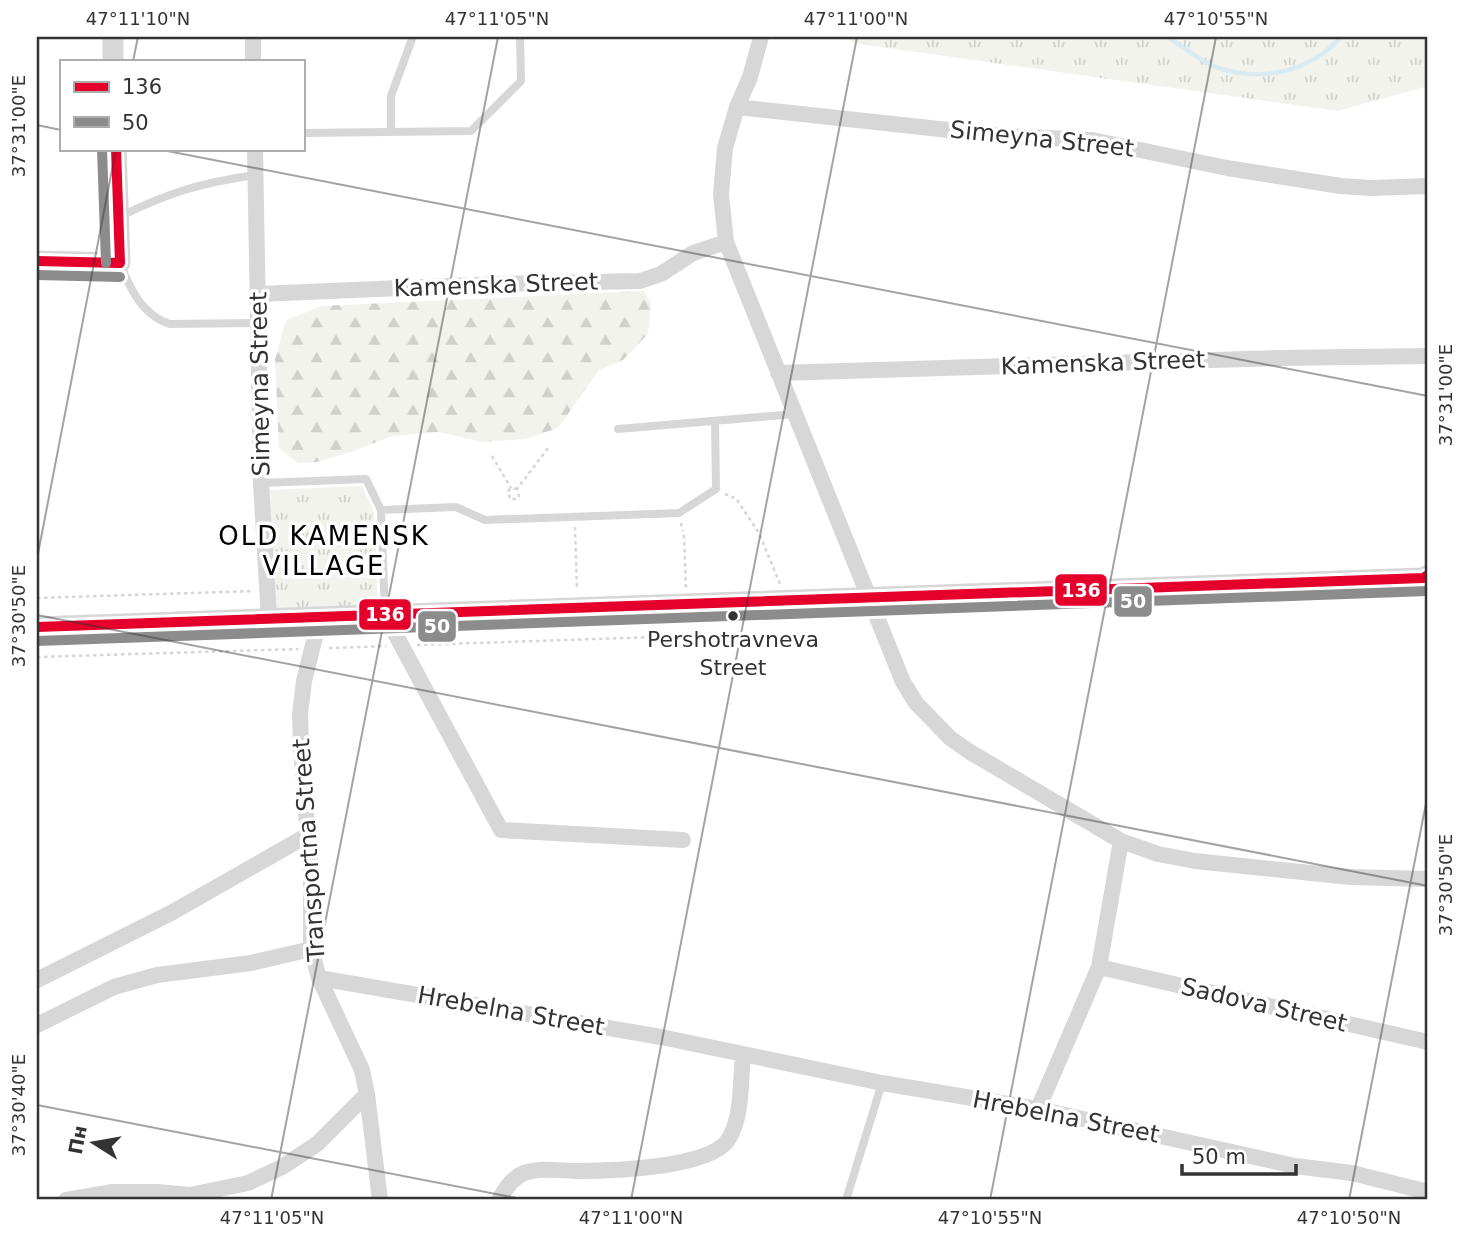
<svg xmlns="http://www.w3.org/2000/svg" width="1465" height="1237" viewBox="0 0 1465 1237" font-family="'DejaVu Sans',sans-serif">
<defs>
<pattern id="grass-tufts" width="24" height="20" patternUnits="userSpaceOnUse" patternTransform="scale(1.75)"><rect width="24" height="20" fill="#f1f3ec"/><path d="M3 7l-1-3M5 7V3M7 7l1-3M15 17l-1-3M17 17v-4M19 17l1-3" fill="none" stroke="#cfd1cb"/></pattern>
<pattern id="forest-firs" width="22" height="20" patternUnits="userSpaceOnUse" patternTransform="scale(1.75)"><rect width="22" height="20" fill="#f1f3ec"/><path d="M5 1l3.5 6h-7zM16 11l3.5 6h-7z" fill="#cfd1cb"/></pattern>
</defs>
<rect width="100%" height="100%" fill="#fff"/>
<path fill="url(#grass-tufts)" d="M841,37H1428V86L1338,111L859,44Z
M362,486L374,512L378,609L276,613L269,490Z"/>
<path fill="url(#forest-firs)" d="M644,291L651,304L648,334L623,360L598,371L558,428L525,439L482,442L438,432L392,436L351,452L317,462L298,463L279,448L275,359L286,320L322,306Z"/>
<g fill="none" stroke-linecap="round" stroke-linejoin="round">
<path stroke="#d9ebf0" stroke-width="4.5" d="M1168,37C1183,47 1201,62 1218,68C1264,82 1309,72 1341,37"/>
<path stroke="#d6d6d6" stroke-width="2.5" stroke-dasharray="3.5 3.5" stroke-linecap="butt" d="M492,456L511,488
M517,489L511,488L508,491L510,499H517L519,496L517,489L548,448
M725,494L734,498
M737,500L759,533L780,584
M681,523L683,531
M575,527L577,590
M684,535L686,588
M37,598L254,591
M417,645L655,637
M329,648L386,646
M37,657L298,649"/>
<path stroke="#d7d7d7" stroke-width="8" d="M391,132V96L412,39
M303,133L471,131L521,81L520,37
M121,216C170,192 201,183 255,175
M120,263C130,289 142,315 170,324L259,323
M618,429L795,414
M261,483L366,479L381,510L385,612
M381,510L456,507L485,520L679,513L716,489L715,421
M846,1200L882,1083"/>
<path stroke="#d7d7d7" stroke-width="16" d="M253,37V61
M761,37L750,77L737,107L725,148L721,194L726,242L903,682L916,703L950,738L970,752L1121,841L1158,854L1195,861L1350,877L1428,879
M737,107L1004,136L1092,140L1227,168L1341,186L1372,188L1428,186
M255,149L261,483L269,619
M258,294L497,284L640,281L661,274L693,253L726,242
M778,373L1278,358L1428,356
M385,615L501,830L683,840
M320,617L304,681L300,714L301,747L311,876V949L319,978L362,1070L367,1094L380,1200
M1099,967L1428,1042
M319,978L661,1037L882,1083L1038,1109L1295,1166L1352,1173L1428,1192
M37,980L171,913L308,835
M37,1025L114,987L157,975L251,963L311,949
M1038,1109L1099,967L1121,841
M66,1200L113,1192H157L190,1195L248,1183L282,1167L317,1144L367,1094
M499,1200C505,1189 512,1178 524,1173C541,1167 561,1171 578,1171C611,1171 709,1168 728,1140C743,1117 740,1081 743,1055"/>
<path stroke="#d7d7d7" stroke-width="21" d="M113,37V61
M37,261L120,263L116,149
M37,627L1423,578L1428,575"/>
<defs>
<path id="bus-1" d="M116,149L120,263
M37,261L120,263
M37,627L1423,578L1428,575"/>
<path id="bus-2" d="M102,149L106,263
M37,275L120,277
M37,641L1428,591"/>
</defs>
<use href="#bus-1" stroke="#fff" stroke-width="16"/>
<use href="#bus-2" stroke="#fff" stroke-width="16"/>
<use href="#bus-1" stroke="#e4002b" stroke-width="10"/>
<use href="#bus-2" stroke="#8c8c8c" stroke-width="10"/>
</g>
<path fill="none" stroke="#333" stroke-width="2" stroke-opacity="0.45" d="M133,61L138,37M37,125L61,130M157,149L1428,396M37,559L116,149M37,615L1428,886M37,1105L527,1200M271,1200L498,37M631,1200L857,37M990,1200L1216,37M1349,1200L1428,793"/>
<circle fill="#333" stroke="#fff" stroke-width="2.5" cx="733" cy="616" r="6"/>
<g text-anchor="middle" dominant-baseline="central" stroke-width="7" stroke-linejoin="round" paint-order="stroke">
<g font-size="22" fill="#333" stroke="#fff">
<text x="733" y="639">Pershotravneva<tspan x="733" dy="28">Street</tspan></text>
</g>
<g font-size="24" fill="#333" stroke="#fff">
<text transform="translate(1042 139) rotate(6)">Simeyna Street</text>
<text transform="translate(496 285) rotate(-2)">Kamenska Street</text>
<text transform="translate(1103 363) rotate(-2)">Kamenska Street</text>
<text transform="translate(260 384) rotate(-91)">Simeyna Street</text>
<text transform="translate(309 850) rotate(-94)">Transportna Street</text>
<text transform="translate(1264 1005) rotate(13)">Sadova Street</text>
<text transform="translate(511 1011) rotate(10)">Hrebelna Street</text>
<text transform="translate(1066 1117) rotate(11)">Hrebelna Street</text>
</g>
<g font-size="26" letter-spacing="2" fill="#000" stroke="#fff">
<text x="324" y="536">OLD KAMENSK<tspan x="324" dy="30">VILLAGE</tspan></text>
</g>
</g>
<g stroke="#fff" stroke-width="2.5">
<rect x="1054" y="573" width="54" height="34" rx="7" fill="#e4002b"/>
<rect x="1113" y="585" width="40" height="33" rx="7" fill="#8c8c8c"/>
<rect x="358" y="598" width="54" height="33" rx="7" fill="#e4002b"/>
<rect x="417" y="610" width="40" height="33" rx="7" fill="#8c8c8c"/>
</g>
<g font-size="19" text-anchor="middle" font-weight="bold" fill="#fff">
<text x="1081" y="597">136</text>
<text x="1133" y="608">50</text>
<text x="385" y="621">136</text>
<text x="437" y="633">50</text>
</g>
<rect width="1465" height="1237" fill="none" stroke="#ffffff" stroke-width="77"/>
<rect x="60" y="60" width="245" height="91" fill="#ffffff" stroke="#adadad" stroke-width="2"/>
<rect x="74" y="82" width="35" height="10" fill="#e4002b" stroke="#adadad" stroke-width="2"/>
<text x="122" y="94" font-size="21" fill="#333333">136</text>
<rect x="74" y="117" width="35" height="10" fill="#8c8c8c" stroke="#adadad" stroke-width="2"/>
<text x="122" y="130" font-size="21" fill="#333333">50</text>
<g transform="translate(94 1143) rotate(281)" stroke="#ffffff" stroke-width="5" paint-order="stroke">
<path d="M0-5L12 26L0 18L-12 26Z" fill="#333333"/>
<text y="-10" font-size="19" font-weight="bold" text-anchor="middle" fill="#333333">Пн</text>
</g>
<path d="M1182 1164v10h114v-10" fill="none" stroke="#333333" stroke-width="3.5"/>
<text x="1192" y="1164" font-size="21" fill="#333333" stroke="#ffffff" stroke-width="5" paint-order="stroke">50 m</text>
<rect x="38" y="38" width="1388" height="1160" fill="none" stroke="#333" stroke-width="2.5"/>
<g font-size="18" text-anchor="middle" fill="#333">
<text x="138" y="25">47°11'10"N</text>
<text x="497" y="25">47°11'05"N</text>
<text x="856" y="25">47°11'00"N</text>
<text x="1216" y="25">47°10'55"N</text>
<text transform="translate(19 126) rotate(-90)" y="6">37°31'00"E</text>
<text transform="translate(1446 395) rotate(-90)" y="6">37°31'00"E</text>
<text transform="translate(19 616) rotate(-90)" y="6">37°30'50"E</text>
<text transform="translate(1446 885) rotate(-90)" y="6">37°30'50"E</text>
<text transform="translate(19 1105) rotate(-90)" y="6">37°30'40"E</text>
<text x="272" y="1224">47°11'05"N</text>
<text x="631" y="1224">47°11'00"N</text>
<text x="990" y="1224">47°10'55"N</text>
<text x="1349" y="1224">47°10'50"N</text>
</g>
</svg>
